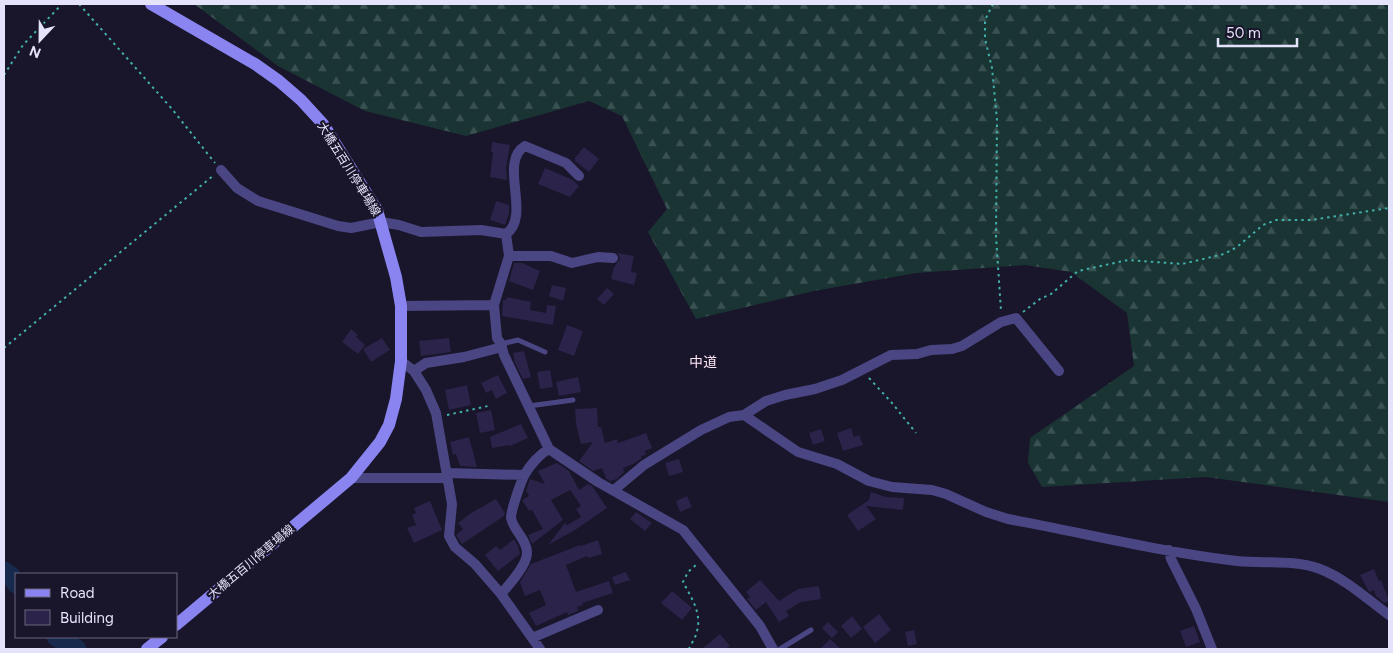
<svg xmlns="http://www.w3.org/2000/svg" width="1393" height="653" viewBox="0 0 1393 653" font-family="Figtree,'Noto Sans JP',sans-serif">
<defs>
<pattern id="forest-firs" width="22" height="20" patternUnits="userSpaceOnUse" patternTransform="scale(1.25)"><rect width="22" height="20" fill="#193433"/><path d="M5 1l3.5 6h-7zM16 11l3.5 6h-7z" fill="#3a5151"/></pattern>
</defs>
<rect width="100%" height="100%" fill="#19152a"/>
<path fill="url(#forest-firs)" d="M194,4H1389V502L1206,477L1042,487L1028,463L1030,438L1134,366L1127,313L1071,272L1025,265L916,273L814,291L696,319L648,232L667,209L622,116L589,101L466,136L365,111L278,66Z"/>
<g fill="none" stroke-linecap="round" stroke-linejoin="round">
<path stroke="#172a4d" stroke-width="19" d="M4,571L11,576L16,584
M56,637L77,649"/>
</g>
<path fill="#2b2349" d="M492,142L510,145L506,168L507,180L490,177L493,152H491Z
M584,147L599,159L589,172L575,161V158Z
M545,168L573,180L579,186L570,197L538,184Z
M496,201L509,205V214L505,225L490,220Z
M618,253L634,256L631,272L637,273L634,285L611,279L614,267L620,259Z
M514,263H522L540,271L533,290L509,281Z
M552,285L566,288L563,301L549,296Z
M607,288L614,294L604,305L597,299Z
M507,297L531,302L530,310L546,313L547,305L556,306L553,325L502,316L503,300H506Z
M567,325L583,331L574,356L558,350Z
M351,329L358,335L356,337L365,345L358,354L342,342Z
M382,338L390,350L371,362L363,349Z
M449,338L451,352L421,356L419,341Z
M524,351L531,377L523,379L515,363L513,353Z
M550,370L553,387L540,389L537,372Z
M498,375L507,393L496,399L492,390L486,393L481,383Z
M578,377L581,392L559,396L556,382Z
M467,385L471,405L449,410L445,390Z
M597,408L598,427H601L605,443L617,439L618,443L646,433L652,448L645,451L646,455L641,456L642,458L635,463L623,468L624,472L617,479L610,481L606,478L602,468L593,471L579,461L593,442L581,444L576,424L575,409Z
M491,410L495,430L480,433L476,413Z
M521,424L528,438L510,446V445L492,448L490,437Z
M851,428L854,437L859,435L863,445L843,451L837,433Z
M821,429L825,441L813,445L809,433Z
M469,437L477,467L460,466L456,454L453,455L450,442Z
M679,459L683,472L669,476L665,463Z
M557,463L569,471L579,490L588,484L592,486L607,508L575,530L548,545L565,523L567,525L581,517L576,509L581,506L570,490L551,500L563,520L532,544L528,535L543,529L532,510L529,511L522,500L529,496L526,491L530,479L545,484L538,471Z
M871,492L886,497L904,498L903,510L866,506L876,519L858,531L847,515L869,500Z
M687,496L692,507L680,512L676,501Z
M496,499L505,513L504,516L462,544L456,535L463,529L458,523L471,513Z
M430,501L442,530L414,543L407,528L416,525L412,515L416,513L414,508Z
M636,512L652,523L645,531L630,519Z
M514,539L518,546L520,554L498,571L485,555L496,546L500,550Z
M598,540L602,554L588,558L587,556L566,565L576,592L609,581L613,593L582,603L583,605L577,607L578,611L568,615L567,612L536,626L529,613L546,605L540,590L525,596L520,582L531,564L580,545L581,546Z
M1374,569L1379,581L1381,580L1389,601L1384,603L1376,596L1374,590L1370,592L1368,590L1360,575Z
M626,572L630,580L615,585L612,577Z
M760,580L779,601L798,589L819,586L821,599L801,602L786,611L789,616L779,622L766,602L756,610L747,599L750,597L746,592Z
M672,591L692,608L682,620L661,603Z
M879,614L891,630L875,643L863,627Z
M852,616L862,629L851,638L841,626Z
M828,622L838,632L832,638L822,628Z
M1194,626L1200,642L1186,647L1180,631Z
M914,630L917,644L908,646L905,632Z
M720,634L730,646L725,649H702Z
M830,639L841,649H820Z"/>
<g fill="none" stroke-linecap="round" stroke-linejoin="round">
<path stroke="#41b0ab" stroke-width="2" stroke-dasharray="2.5 4" stroke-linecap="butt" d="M79,4L172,109L215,163
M993,4L985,20V39L992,68L997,120L996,236L1001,311
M4,75L23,45L62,4
M1023,312L1040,299L1051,294L1078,271L1128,260L1182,264L1224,254L1237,247L1263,225L1276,220H1311L1389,208
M4,348L214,175
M869,378L892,403L916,433
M447,415L488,406
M689,649C691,644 696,637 697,631C702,613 691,597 683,582L688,572L697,564"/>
<path stroke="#494683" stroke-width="5" d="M501,344L518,340L545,352
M529,406L573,400
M780,649L811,630"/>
<path stroke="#494683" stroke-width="10" d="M221,170L237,188L258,201L338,226L351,228L381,222L399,225L421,232L481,230L506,234L509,256L494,305L497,338L501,344L504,355L549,449L598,482L683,530L760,626L773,649
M506,234C532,216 498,162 525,146L566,163L579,176
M509,256H551L572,263L598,257L613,258
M401,306L494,305
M401,361L414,371L426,390L436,413L452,504L449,536L455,547L475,564L501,594L540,649
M414,371L426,363L464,357L502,347
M744,415L798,452L837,464L869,481L892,487L932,490L946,494L986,512L1008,519C1084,533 1160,552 1237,561C1263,564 1294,559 1320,569C1346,579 1367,599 1389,615
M447,473L524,475
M351,478H447
M614,490L644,465L701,430L729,417L744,415L766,401L785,395L815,389L842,380L891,355L917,354L931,350L952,349L962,346L1001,322L1016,318L1059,371
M1169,550L1171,559L1196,609L1212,649
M501,594C509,585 527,565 527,553C527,539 513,530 511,518C511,510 521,481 525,474C530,465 540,454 549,449
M532,638L598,610"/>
<path stroke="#8984f0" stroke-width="12" d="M151,4L255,64L279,81L301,100L323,124L377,210L396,277L401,306V361L396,399L389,425L380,442L351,478L176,625
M147,649L162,637"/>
</g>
<g text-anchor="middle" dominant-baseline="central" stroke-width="4.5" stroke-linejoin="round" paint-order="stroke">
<g font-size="12" fill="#e5e2fb" stroke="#19152a">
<text transform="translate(349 169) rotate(58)">大橋五百川停車場線</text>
<text transform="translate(251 562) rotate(-40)">大橋五百川停車場線</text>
</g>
<g font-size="14" fill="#fce3f2" stroke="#19152a">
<text x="703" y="362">中道</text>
</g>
</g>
<rect width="1393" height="653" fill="none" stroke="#e5e2fb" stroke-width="10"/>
<rect x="15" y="573" width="162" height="65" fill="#19152a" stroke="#6b677e"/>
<rect x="25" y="589" width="25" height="8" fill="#8984f0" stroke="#6b677e"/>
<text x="60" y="598" font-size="15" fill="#e5e2fb">Road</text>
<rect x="25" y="610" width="25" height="15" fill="#2b2349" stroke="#6b677e"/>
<text x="60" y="623" font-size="15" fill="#e5e2fb">Building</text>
<g transform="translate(40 40) rotate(202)" stroke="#19152a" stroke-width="4" paint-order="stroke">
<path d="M0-4L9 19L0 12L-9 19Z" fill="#e5e2fb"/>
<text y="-8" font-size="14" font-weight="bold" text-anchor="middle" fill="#e5e2fb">N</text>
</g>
<path d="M1218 38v8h79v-8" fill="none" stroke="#e5e2fb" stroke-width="2.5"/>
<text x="1226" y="38" font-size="15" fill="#e5e2fb" stroke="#19152a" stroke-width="4" paint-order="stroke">50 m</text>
</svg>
